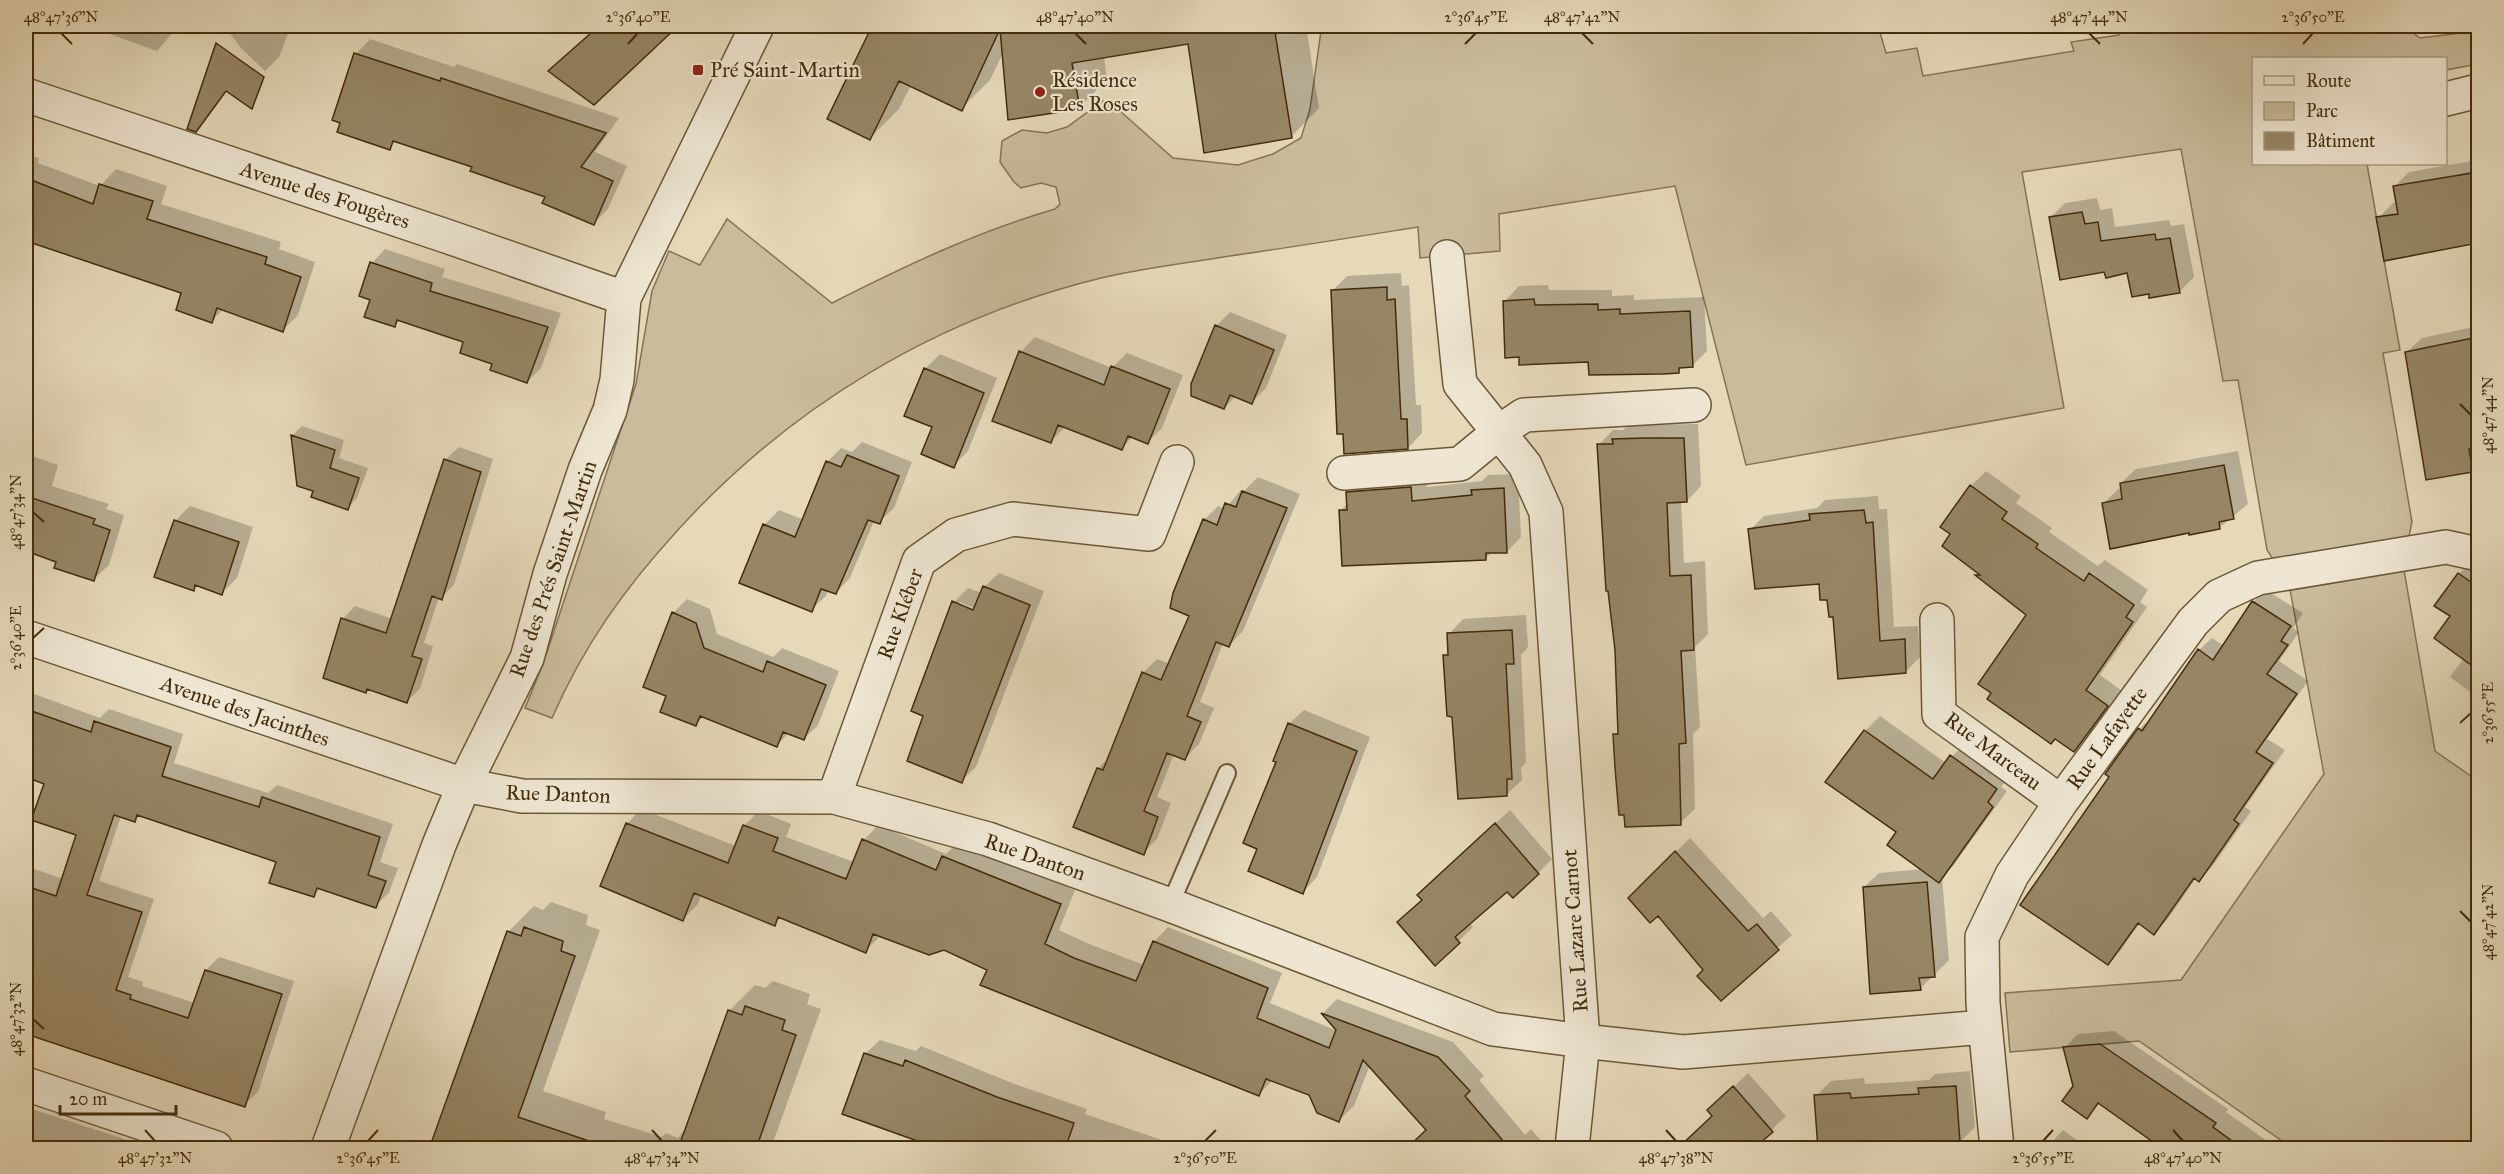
<svg xmlns="http://www.w3.org/2000/svg" width="2504" height="1174" viewBox="0 0 2504 1174" font-family="'IM FELL Great Primer',serif">
<rect width="100%" height="100%" fill="#e5d9ba"/>
<filter id="stains"><feTurbulence type="fractalNoise" baseFrequency=".00333" numOctaves="4"/><feColorMatrix values="0 0 0 0 .2 0 0 0 0 .09 0 0 0 0 .02 0 0 0 .5 -.17"/></filter>
<radialGradient id="worn" r=".72"><stop offset=".6" stop-color="#630" stop-opacity="0"/><stop offset="1" stop-color="#630" stop-opacity=".3"/></radialGradient>
<path fill="#c9bc9c" stroke="#867454" stroke-width="1.5" d="M1324,26H1878L1886,53L1917,48L1923,76L2074,51L2071,42L2119,35L2118,26H2404L2420,38L2478,31V64L2446,70V58H2254V164H2367L2400,350L2383,353L2412,522L2403,564L2435,751L2478,781V1148H2292L2139,1041L2010,1052L2005,993L2181,980L2324,774L2289,584L2267,550L2238,380L2223,381L2181,149L2022,172L2064,408L1746,465L1675,186L1499,214L1500,251L1420,258L1418,227C1355,237 1293,247 1230,256C1187,263 1143,268 1101,278C937,318 790,406 677,531C624,589 584,645 552,718L525,708L543,664L636,384L652,291L669,251L700,265L727,219L832,303C905,266 976,232 1055,209L1060,204L1056,187L1041,183L1021,188L1014,182L1000,162L1002,141L1022,130L1047,133L1067,127L1103,101L1120,111L1173,158L1238,165L1273,154L1301,138L1310,109L1321,31Z"/>
<path fill="#0003" fill-rule="evenodd" d="M87,26H168L175,30L157,51Z
M224,26H291L279,57L265,71L242,49Z
M599,26H676L616,82L576,47Z
M873,26H1306L1319,108L1291,137L1189,42L1104,56L1107,79L1079,108L1004,51L990,80L961,109L911,85L899,109L870,138L829,118Z
M370,39L454,67L457,64L619,118L595,152L627,166L608,209L593,224L547,196L474,166L397,140L389,148L334,119L356,54Z
M26,154L39,158L38,163L100,186L116,169L167,186L161,204L281,242L279,249L315,262L298,315L283,330L224,309L211,321L183,292L26,239Z
M2478,160V242L2385,259L2378,218L2393,203L2397,202L2395,186L2409,172Z
M2097,198L2100,210L2112,208L2115,227L2169,220L2171,226L2184,224L2194,277L2179,292H2150L2128,271L2105,270L2050,218L2065,203Z
M385,249L445,269L442,277L561,313L541,368L527,382L494,363L465,341L400,320L394,326L371,300L372,263Z
M1401,273L1402,286L1409,285L1416,405H1421L1422,433L1408,448L1332,291L1347,276Z
M1548,285L1549,290H1612V296L1634,295V300L1704,297L1707,351L1692,366H1683L1678,371L1590,360L1520,356L1505,301L1519,286Z
M1230,312L1287,335L1266,388L1252,402L1236,396L1224,408L1216,326Z
M2478,326V464L2473,470L2428,478L2407,352L2422,338Z
M1035,337L1112,368L1127,353L1183,375L1162,428L1148,442L1133,436L1122,448L1066,426L1051,441L994,420L1021,352Z
M940,354L997,378L968,451L953,466L925,369Z
M1698,424L1701,486L1687,501H1681L1684,563L1705,561L1708,634L1695,647L1700,727L1693,734L1695,809L1680,823L1615,735L1619,731L1616,650L1598,445L1613,430H1623L1628,425Z
M302,426L344,440L339,458L368,468L357,498L347,508L315,490L292,436Z
M862,442L912,462L894,508L879,522L874,521L850,578L836,593L828,590L826,596L811,610L741,582L765,524L779,510L804,520L827,462L841,448L852,452Z
M459,447L493,459L454,585L441,598L439,597L424,643L433,646L420,689L407,701L368,688L365,691L343,619L355,606L393,619L446,459Z
M2238,451L2248,504L2219,528L2104,503L2118,489L2122,488L2121,483L2136,469Z
M26,454L58,465L52,486L109,504L106,509L124,515L109,565L94,579L58,561L26,550L28,534L26,533Z
M1986,471L2021,496L2016,503L2052,528L2049,532L2098,566L2105,560L2148,590L2140,602L2147,607L2100,675L2122,691L2089,735L2074,750L2028,615L1977,575L1979,573L1952,534L1971,486Z
M1426,473L1427,487L1482,481L1488,475L1518,474L1521,537L1507,552H1492L1486,558L1340,511L1349,502L1348,492L1363,477Z
M1258,477L1300,494L1243,631L1229,646L1223,643L1200,702L1214,708L1199,744L1185,758L1174,754L1157,797L1171,803L1157,839L1143,853L1098,768L1110,757L1143,673L1157,659L1170,664L1191,615L1204,520L1218,506L1225,509L1241,490L1244,491Z
M1878,496L1879,509H1887L1894,627L1918,626L1920,657L1906,671L1834,616L1821,582L1750,530L1764,516L1817,508L1825,500Z
M190,506L253,527L237,578L222,593L198,585L193,589L175,521Z
M2473,560L2478,564V698L2450,677L2464,658L2452,616L2459,574Z
M999,573L1044,591L976,767L961,781L925,715L954,602L968,588L982,593L984,587ZM959,602L981,611L980,614L959,606Z
M2266,590L2303,613L2293,628L2299,632L2279,661L2308,681L2267,739L2285,750L2245,807L2251,811L2212,867L2199,880L2196,878L2167,920L2154,933L2140,923L2120,951L2108,963L2111,776L2139,729L2153,717L2199,650L2212,638L2224,646L2253,602Z
M687,599L710,609L717,634L773,657L782,648L839,671L818,725L804,739L789,733L776,746L704,716L696,724L668,695L673,613Z
M1526,615L1528,647L1521,655L1526,763L1521,768L1522,780L1507,794L1453,715L1445,655L1450,651L1449,634L1463,619Z
M26,691L100,718L109,709L183,734L174,763L268,793L277,785L393,824L380,862L398,868L389,893L375,906L321,888L313,895L278,861L140,815L135,820L121,816L99,881L154,899L128,977L143,982L142,986L195,1003L206,970L219,957L294,981L258,1092L244,1105L26,1032V866L63,879L78,834L46,783L26,776Z
M1304,710L1370,737L1317,877L1303,892L1259,848L1278,761L1289,724Z
M1880,716L1946,763L1966,742L2011,774L2001,787L2007,791L1953,866L1942,877L1949,960L1920,989L1864,887L1879,873L1923,869L1898,832L1865,731Z
M641,809L736,846L744,826L759,811L791,824L786,837L854,862L864,840L878,825L946,854L958,842L1075,890L1059,930L1089,944L1144,965L1154,942L1168,927L1282,973L1270,1003L1340,1032L1323,1013L1337,999L1453,1042L1484,1076L1479,1080L1525,1135L1531,1129L1547,1148H1434L1428,1130L1370,1065L1354,1106L1339,1120L1310,1094L1273,1080L1259,1094L944,948L881,935L865,951L781,917L774,924L701,895L698,904L683,919L627,824Z
M1510,810L1552,859L1538,873L1507,889L1470,923L1473,927L1435,964L1423,899L1434,880Z
M1690,838L1763,918L1771,911L1792,935L1721,999L1705,970L1658,914L1630,898Z
M551,902L588,915L586,925L600,930L543,1091L606,1112L604,1119L662,1137L666,1133L678,1138L688,1125L729,1011L755,985L765,988L773,981L810,994L807,1004L821,1009L771,1148H430L508,932L534,906L543,910Z
M2114,1031L2228,1109L2226,1112L2277,1148H2166L2100,1103L2087,1117L2074,1086L2064,1048L2078,1034Z
M880,1040L916,1051L921,1046L1012,1083L1087,1109L1085,1114L1186,1148H923L925,1142L865,1054Z
M1970,1071L1975,1127L1960,1142L1816,1096L1831,1081L1864,1078L1865,1084L1901,1082L1929,1080L1935,1074Z
M1748,1073L1786,1116L1761,1140L1765,1145L1762,1148H1678L1714,1115L1724,1096Z
M26,1107L121,1138L149,1148H26Z
M2063,1130L2088,1148H2046Z
M1670,1143L1675,1148H1665Z"/>
<path fill="#978666" stroke="#432c0b" stroke-width="1.5" d="M599,26H678L594,105L548,71Z
M872,26H1274L1292,138L1204,153L1188,44L1072,63L1080,109L1008,120L1000,29L962,111L899,81L870,140L827,119Z
M216,43L264,77L252,109L226,91L196,132L187,129Z
M354,53L440,81L441,78L606,133L581,167L613,181L594,225L542,203L545,197L470,171L472,167L393,141L390,150L337,132L340,123L332,120Z
M2478,172V243L2384,261L2376,217L2398,214L2393,186Z
M26,178L93,204L99,184L153,201L147,219L267,257L265,264L301,277L283,332L217,308L212,323L176,310L181,293L26,241Z
M2082,212L2085,224L2098,222L2101,241L2155,234L2156,240L2170,238L2180,293L2149,298V294L2132,297L2127,273L2106,278L2104,272L2060,280L2049,217Z
M370,262L432,283L430,291L548,327L527,383L490,370L492,364L460,353L463,342L397,320L395,327L364,317L370,300L359,296Z
M1387,287V300L1395,299L1401,419H1407L1408,449L1344,454L1343,434H1337L1331,290Z
M1534,299L1535,305L1598,304V310L1620,309V314L1690,311L1693,367L1679,368V373L1663,374L1589,375L1588,362L1519,365V357L1505,358L1503,301Z
M1215,325L1274,350L1252,404L1230,395L1224,409L1191,396V384Z
M2478,337V447L2469,449L2473,472L2426,480L2405,352Z
M1019,351L1104,385L1111,366L1170,389L1148,444L1128,436L1122,450L1058,425L1051,443L992,421Z
M924,368L984,393L954,468L921,454L932,427L904,416Z
M291,435L335,450L330,468L359,478L348,510L311,497L313,491L297,486Z
M1646,438H1684L1687,502L1667,503L1670,576L1691,575L1694,650L1681,651L1686,743L1679,744L1681,825L1625,827L1624,815H1619L1615,768L1613,734H1618L1615,650L1608,591H1606L1597,444H1613L1612,439Z
M847,455L899,476L880,524L868,520L836,594L821,589L812,612L739,583L763,524L795,537L826,461L841,467Z
M444,459L481,472L442,600L432,596L412,656L422,659L407,703L367,689L366,693L323,678L341,618L386,633Z
M2224,465L2234,519L2219,522L2220,529L2189,535V533L2110,549L2102,503L2122,499L2120,483Z
M1970,485L2007,512L2002,519L2038,544L2036,548L2084,581L2089,573L2134,605L2126,617L2133,622L2086,690L2108,706L2074,752L2055,739L2051,744L2037,734L1987,699L1991,693L1978,684L2026,615L1975,575H1980L1942,546L1950,534L1940,527Z
M1411,487L1412,501L1472,495L1471,490L1504,488L1507,553H1486V560L1342,566L1339,510H1347L1346,492Z
M1242,491L1287,508L1229,647L1216,642L1187,716L1201,722L1185,760L1167,753L1144,811L1158,817L1144,855L1073,827L1097,768L1103,770L1142,672L1161,680L1189,616L1170,608L1173,593L1203,519L1217,525L1225,503L1236,507Z
M26,496L95,519L93,524L110,530L94,581L54,568L56,562L26,551Z
M1864,510L1866,523L1873,522L1880,641L1905,639L1906,673L1838,679L1833,617H1829L1827,600H1820L1819,584L1755,589L1748,529L1810,520L1809,514Z
M174,520L239,542L222,595L195,585L194,591L154,577Z
M2458,573L2474,584L2478,578V670L2434,638L2450,616L2434,606Z
M983,586L1030,605L962,783L907,761L923,716L911,711L952,601L973,610Z
M2252,601L2291,626L2281,641L2288,645L2267,674L2297,694L2256,752L2273,763L2234,820L2239,824L2199,882L2194,878L2154,935L2138,923L2108,965L2020,905L2109,777L2105,774L2138,728L2142,731L2198,649L2213,660Z
M672,612L696,623L704,648L763,672L767,661L826,685L804,740L783,732L777,747L700,716L696,726L660,712L666,696L643,687Z
M1512,630L1514,664H1506L1512,779H1507V796L1458,799L1452,717L1447,716L1443,655H1448L1447,633Z
M26,709L91,732L94,721L171,747L162,776L259,807L262,797L380,837L368,875L386,881L376,908L317,888L314,897L269,883L276,862L137,815L135,822L114,815L87,895L142,912L116,990L131,995L130,999L188,1018L205,970L282,994L245,1107L26,1034V886L56,896L76,835L31,820L44,784L26,777Z
M1288,723L1357,751L1303,894L1248,871L1257,849L1243,843L1276,762L1273,761Z
M1864,730L1933,779L1950,755L1997,789L1988,802L1993,807L1939,883L1887,845L1896,832L1825,782Z
M626,823L728,863L743,825L778,838L773,851L846,879L862,839L936,870L942,856L1061,904L1045,944L1074,958L1136,981L1153,941L1268,988L1257,1018L1329,1048L1336,1030L1321,1013L1438,1057L1470,1091L1465,1096L1510,1149H1406L1426,1130L1363,1060L1339,1122L1317,1113L1309,1095L1266,1079L1259,1096L980,985L987,970L944,950L929,955L873,934L866,953L778,917L775,926L694,893L683,921L600,886Z
M1495,823L1539,874L1513,898L1507,892L1455,937L1460,943L1435,966L1397,922L1422,900L1417,895Z
M1675,851L1748,931L1757,924L1779,950L1721,1001L1697,976L1703,970L1658,916L1650,923L1628,898Z
M1927,882L1935,977L1919,978L1921,990L1870,994L1863,887Z
M524,927L563,941L561,951L575,956L518,1117L595,1143L594,1149H429L507,931L521,936Z
M745,1006L785,1020L782,1030L796,1035L756,1149H678L728,1010L742,1015Z
M2100,1044L2216,1123L2213,1127L2243,1149H2163L2098,1103L2087,1119L2062,1101L2073,1086L2063,1047Z
M864,1053L903,1066L905,1060L997,1097L1074,1123L1065,1149H921L923,1143L842,1114Z
M1733,1086L1773,1132L1753,1149H1677L1712,1116L1707,1110Z
M1956,1086L1960,1143L1895,1149H1818L1814,1095L1850,1093L1851,1098L1919,1094L1918,1088Z"/>
<g fill="none" stroke-linecap="round" stroke-linejoin="round">
<defs>
<path id="service" d="M1170,905L1227,773"/>
<path id="minor" d="M2446,99L2478,91
M1447,257L1460,384L1525,465L1546,512L1583,1041L1683,1052L1985,1027
M1344,473L1460,464L1499,432L1524,415L1694,405
M1937,620L1939,714L2061,802
M26,637L464,785L522,796L834,797L988,839L1170,905L1493,1029L1583,1041L1572,1148
M834,797L919,561L956,535L1013,519L1149,534L1177,462
M26,1084L216,1148
M1997,1148L1983,1003L1982,937L2012,875L2061,802L2193,622L2219,596L2258,578L2446,547L2478,554"/>
<path id="tertiary" d="M26,95L446,236L624,298
M328,1148L439,845L464,785L527,658L550,574L585,470L610,410L617,380L624,298L757,26"/>
</defs>
<use href="#service" stroke="#6c5737" stroke-width="20"/>
<use href="#minor" stroke="#6c5737" stroke-width="36"/>
<use href="#tertiary" stroke="#6c5737" stroke-width="36"/>
<use href="#service" stroke="#eee6d2" stroke-width="16"/>
<use href="#minor" stroke="#eee6d2" stroke-width="33"/>
<use href="#tertiary" stroke="#eee6d2" stroke-width="33"/>
</g>
<path fill="none" stroke="#432c0b" stroke-width="2" d="M61,33L72,44M1075,33L1086,44M1582,33L1593,44M2089,33L2100,44M628,44L638,33M1465,44L1476,33M2303,44L2313,33M2460,404L2471,415M33,512L44,522M33,638L44,628M2460,723L2471,713M2460,911L2471,922M33,1019L44,1029M145,1130L155,1141M652,1130L662,1141M1666,1130L1676,1141M2173,1130L2183,1141M368,1141L378,1130M1205,1141L1216,1130M2043,1141L2053,1130"/>
<g fill="#8f2418" stroke="#eee6d2" stroke-width="2">
<rect x="692" y="64" width="12" height="12" rx="3"/>
<circle cx="1040" cy="92" r="6"/>
</g>
<g text-anchor="middle" dominant-baseline="central" stroke-width="4.5" stroke-linejoin="round" paint-order="stroke">
<g font-size="21" fill="#432c0b" stroke="#eee6d2" text-anchor="start">
<text x="710" y="70">Pré Saint-Martin</text>
<text x="1052" y="80">Résidence<tspan x="1052" dy="24">Les Roses</tspan></text>
</g>
<g font-size="21" fill="#432c0b" stroke="#eee6d2">
<text transform="translate(325 195) rotate(18)">Avenue des Fougères</text>
<text transform="translate(553 569) rotate(-71)">Rue des Prés Saint-Martin</text>
<text transform="translate(900 614) rotate(-70)">Rue Kléber</text>
<text transform="translate(245 711) rotate(19)">Avenue des Jacinthes</text>
<text transform="translate(2107 738) rotate(-54)">Rue Lafayette</text>
<text transform="translate(1993 751) rotate(37)">Rue Marceau</text>
<text transform="translate(558 794) rotate(2)">Rue Danton</text>
<text transform="translate(1035 857) rotate(19)">Rue Danton</text>
<text transform="translate(1575 931) rotate(-94)">Rue Lazare Carnot</text>
</g>
</g>
<rect width="2504" height="1174" fill="none" stroke="#e5d9ba" stroke-width="66"/>
<rect x="2252" y="57" width="195" height="108" fill="#eee6d2" stroke="#aa9c82" stroke-width="1.5"/>
<rect x="2264" y="76" width="30" height="9" fill="#eee6d2" stroke="#aa9c82" stroke-width="1.5"/>
<text x="2306" y="87" font-size="18" fill="#432c0b">Route</text>
<rect x="2264" y="102" width="30" height="18" fill="#c9bc9c" stroke="#aa9c82" stroke-width="1.5"/>
<text x="2306" y="117" font-size="18" fill="#432c0b">Parc</text>
<rect x="2264" y="132" width="30" height="18" fill="#978666" stroke="#aa9c82" stroke-width="1.5"/>
<text x="2306" y="147" font-size="18" fill="#432c0b">Bâtiment</text>
<path d="M60 1105v9h116v-9" fill="none" stroke="#432c0b" stroke-width="3"/>
<text x="69" y="1105" font-size="18" fill="#432c0b" stroke="#eee6d2" stroke-width="4.5" paint-order="stroke">20 m</text>
<rect x="33" y="33" width="2438" height="1108" fill="none" stroke="#432c0b" stroke-width="2"/>
<g font-size="15" text-anchor="middle" fill="#432c0b">
<text x="61" y="22">48°47'36"N</text>
<text x="638" y="22">2°36'40"E</text>
<text x="1075" y="22">48°47'40"N</text>
<text x="1476" y="22">2°36'45"E</text>
<text x="1582" y="22">48°47'42"N</text>
<text x="2089" y="22">48°47'44"N</text>
<text x="2313" y="22">2°36'50"E</text>
<text transform="translate(2488 415) rotate(-90)" y="5">48°47'44"N</text>
<text transform="translate(16 512) rotate(-90)" y="5">48°47'34"N</text>
<text transform="translate(16 638) rotate(-90)" y="5">2°36'40"E</text>
<text transform="translate(2488 713) rotate(-90)" y="5">2°36'55"E</text>
<text transform="translate(2488 922) rotate(-90)" y="5">48°47'42"N</text>
<text transform="translate(16 1019) rotate(-90)" y="5">48°47'32"N</text>
<text x="155" y="1163">48°47'32"N</text>
<text x="368" y="1163">2°36'45"E</text>
<text x="662" y="1163">48°47'34"N</text>
<text x="1205" y="1163">2°36'50"E</text>
<text x="1676" y="1163">48°47'38"N</text>
<text x="2043" y="1163">2°36'55"E</text>
<text x="2183" y="1163">48°47'40"N</text>
</g>
<rect width="100%" height="100%" filter="url(#stains)"/>
<rect width="100%" height="100%" fill="url(#worn)"/>
</svg>
